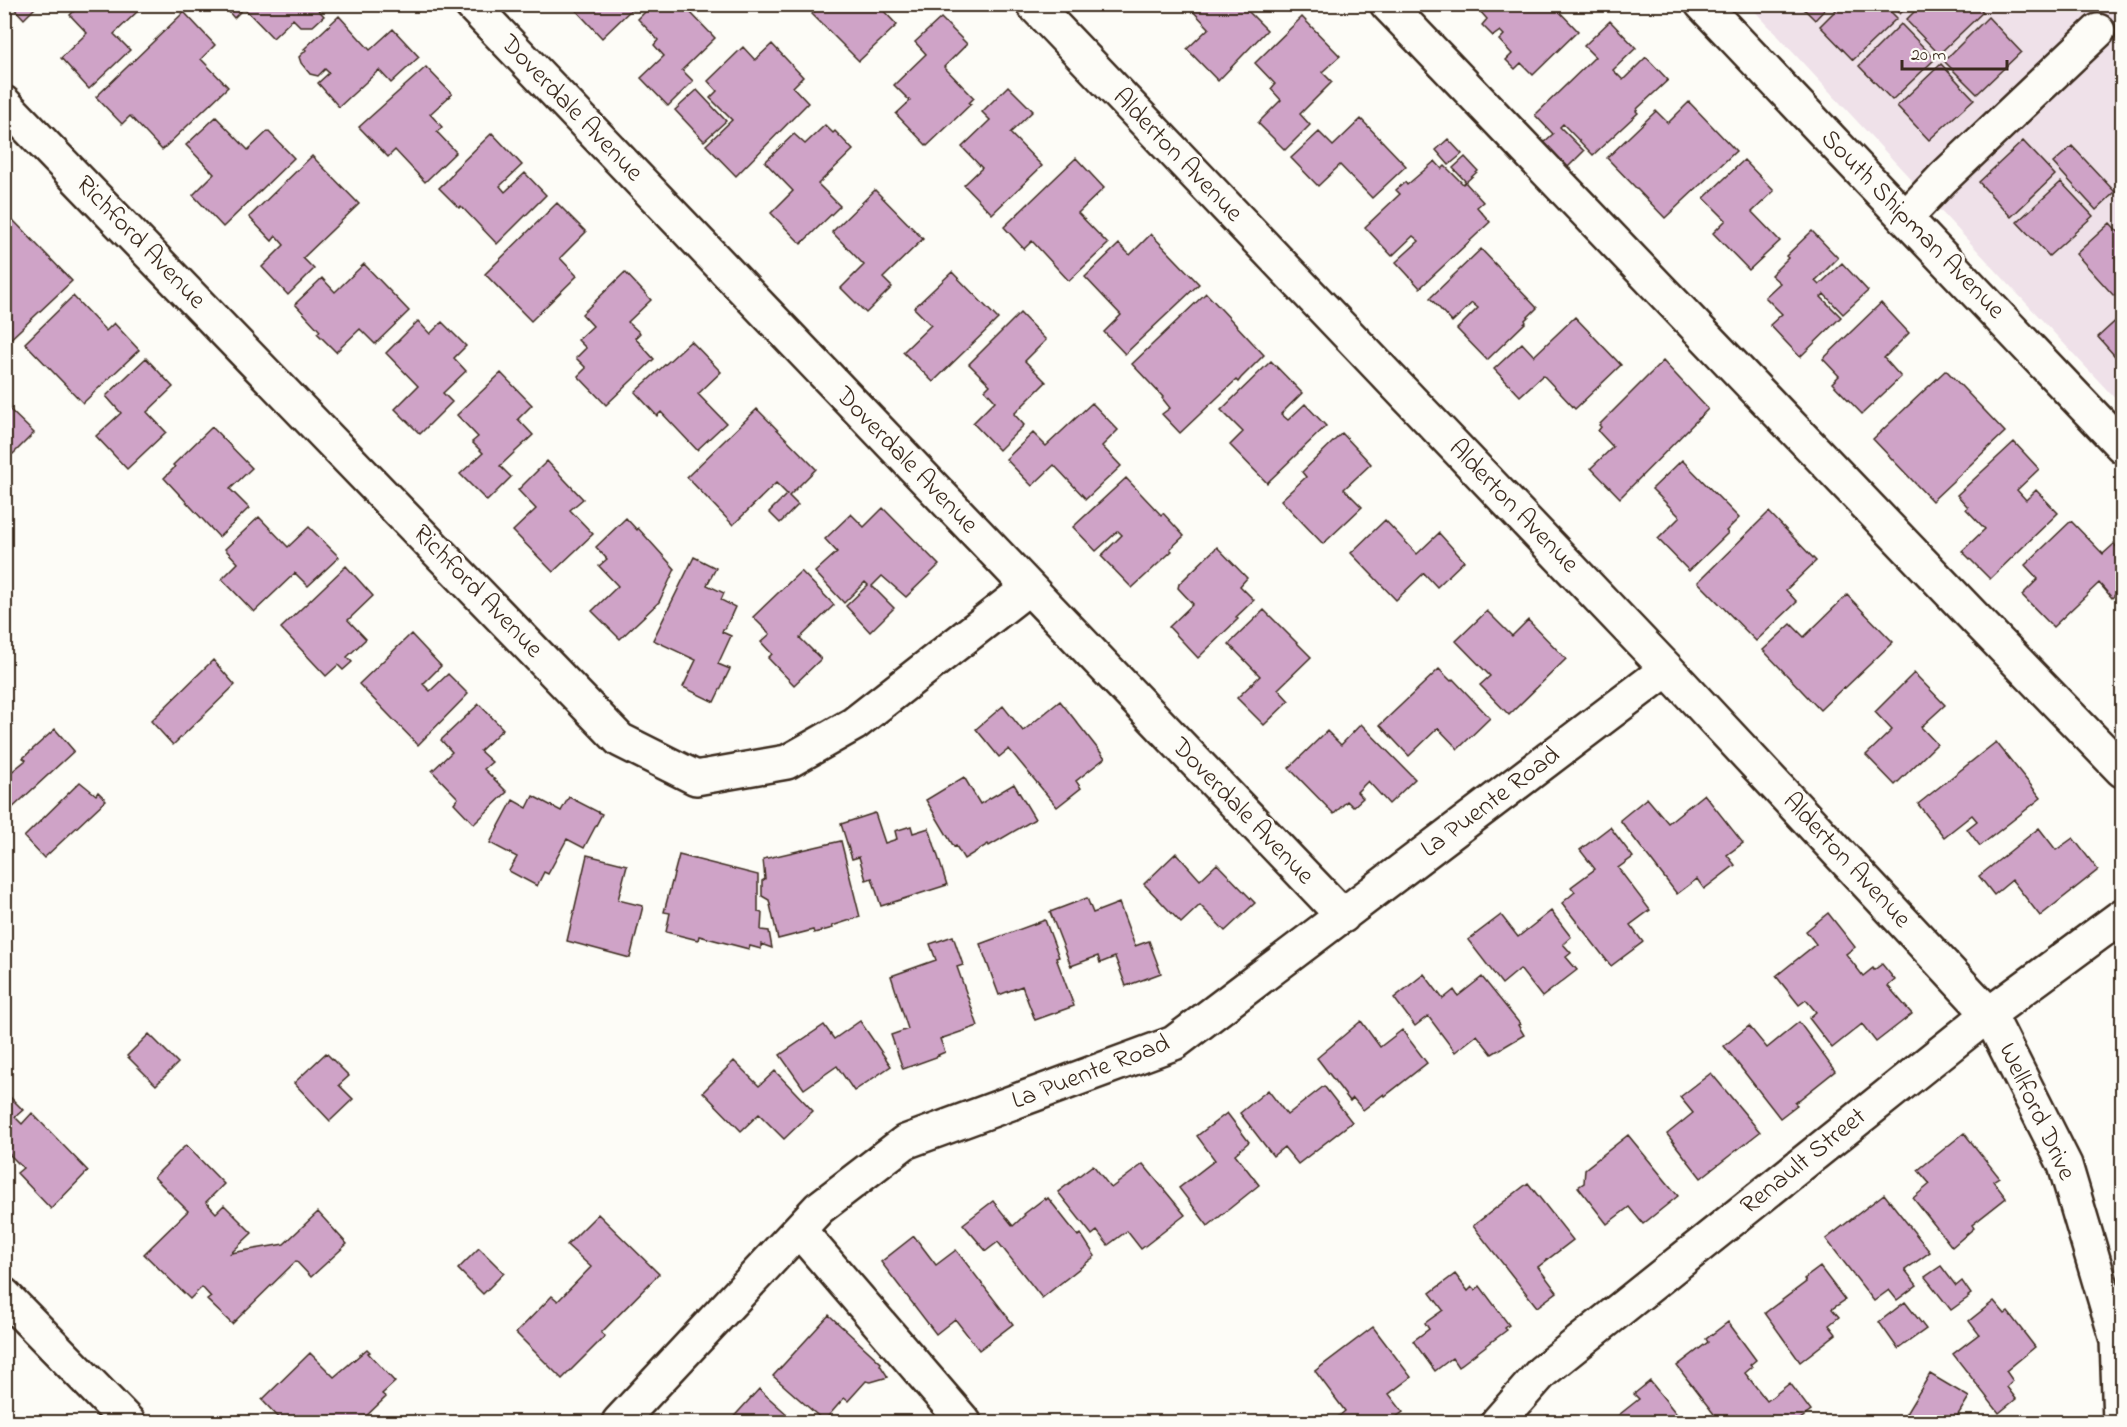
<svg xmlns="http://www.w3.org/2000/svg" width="2127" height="1427" viewBox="0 0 2127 1427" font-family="'Indie Flower',sans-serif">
<rect width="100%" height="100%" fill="#fdfcf7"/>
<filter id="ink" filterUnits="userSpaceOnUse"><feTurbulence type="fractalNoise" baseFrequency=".0167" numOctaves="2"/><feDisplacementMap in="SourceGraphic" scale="12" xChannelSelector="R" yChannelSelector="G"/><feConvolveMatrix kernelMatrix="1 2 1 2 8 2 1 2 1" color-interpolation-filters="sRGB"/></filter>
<g filter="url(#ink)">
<path fill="#efe1e9" d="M1749,5H2122V406Z"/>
<path fill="#cfa3c7" stroke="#3b2a1e" stroke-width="1.5" d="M10,4H39L24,19Z
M81,4H135L140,9L114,34L130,50L89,89L61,58L87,33L70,15Z
M222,4H313L324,16L313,26H300L293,19L273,38L244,8L234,18Z
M574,4H637L602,38L572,6Z
M653,4H695L689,11L715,38L682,70L693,81L668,106L641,78L664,56L654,45L658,40L638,19Z
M822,4H881L879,6L897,25L859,61L812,14Z
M1186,4H1245L1248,7L1246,9L1267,30L1218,81L1187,49L1209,28Z
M1485,4H1552L1578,31L1533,75L1521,63L1515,69L1506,60L1512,54L1499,40L1504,35L1500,31L1493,36L1482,25L1487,19L1479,10Z
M1799,4H1830L1815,20Z
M1842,4H1883L1897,18L1853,60L1820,26Z
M1891,4H1910L1900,14Z
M1922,4H1976L1983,12L1939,54L1906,20Z
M184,12L215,45L201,59L228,87L162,150L130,116L122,124L96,97Z
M339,16L370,50L393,29L419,57L391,83L379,70L339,107L318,83L329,73L325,69L318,76L310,74L301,63L299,57L306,50L304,49Z
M1302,17L1340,56L1322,72L1332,82L1300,114L1310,125L1285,150L1258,123L1281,100L1271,89L1275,84L1255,63Z
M1988,17L2021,52L1977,94L1944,61Z
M941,18L967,44L944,67L974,98L969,103L971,104L927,146L896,114L910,101L894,85L926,54L915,42Z
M1610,21L1636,48L1613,70L1623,80L1646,57L1668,80L1638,108L1636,111L1638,113L1593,155L1563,124L1560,127L1584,151L1567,168L1543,143L1553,134L1535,115L1595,57L1584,46Z
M1901,24L1935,59L1892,100L1859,66Z
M772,44L803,77L793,87L808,103L736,176L706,145L732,120L710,98L717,91L708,81L743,47L755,60Z
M1941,64L1974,99L1929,140L1897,106Z
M426,67L452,94L430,114L442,127L437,132L456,152L425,182L395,150L388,157L359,127Z
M1008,86L1033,111L1010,133L1042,166L992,214L964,185L982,168L962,147L990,120L982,112Z
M697,90L726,121L704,141L675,110Z
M1689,102L1736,151L1665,218L1607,158L1656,111L1668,123Z
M216,117L248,150L268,131L294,158L223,227L193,195L214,174L186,145Z
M1361,119L1406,166L1372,198L1340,165L1318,186L1291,158L1319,132L1333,146Z
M825,125L833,133L835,131L853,150L818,184L840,206L801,244L771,213L793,191L765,162L794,134L805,144Z
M492,133L522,165L500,186L505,192L525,173L546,195L497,244L461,206L459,208L439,188L454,173L453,171Z
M1448,139L1462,154L1449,165L1436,150Z
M2023,141L2055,175L2011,217L1979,182Z
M2072,146L2115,192L2096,210L2053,163Z
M312,156L359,204L303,258L314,269L288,295L262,267L284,245L276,236L272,241L249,217Z
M1465,157L1478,171L1466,182L1453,168Z
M1076,158L1104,188L1078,213L1108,244L1069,281L1032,241L1024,249L1004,227Z
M1744,160L1774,191L1752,212L1780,241L1749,270L1713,233L1726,220L1704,198Z
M1435,161L1442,169L1445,166L1463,184L1465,182L1483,202L1477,207L1490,222L1420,288L1396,262L1419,241L1413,236L1392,256L1365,227L1400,194L1396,190L1405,182L1407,185Z
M2061,182L2093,216L2049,256L2017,222Z
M875,190L923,239L883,278L892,287L866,313L841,288L864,265L832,232Z
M557,203L586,232L560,258L577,276L531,321L485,274Z
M13,220L72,281L4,345V228Z
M2110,223L2122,236V288L2114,296L2076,254Z
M1812,231L1838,258L1815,281L1819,285L1842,263L1868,291L1843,314L1824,294L1821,297L1841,317L1800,357L1770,325L1782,314L1765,297L1780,283L1771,275L1788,258L1786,256Z
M1151,234L1199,284L1125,354L1104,332L1121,315L1085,277L1119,244L1130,255Z
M1481,249L1537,308L1525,320L1526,322L1487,360L1457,329L1478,308L1472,303L1452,322L1430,298Z
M364,264L409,311L375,344L360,329L336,352L317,333L320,331L295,304L322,278L335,292Z
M625,272L651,300L628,322L640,333L635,338L654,359L606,405L578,376L586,368L576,358L586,348L578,340L593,326L582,314Z
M952,272L998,319L933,382L903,352L931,325L914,308Z
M1206,293L1264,355L1241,378L1238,382L1236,380L1180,433L1162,414L1170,408L1162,398L1163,397L1132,364Z
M73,296L106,331L114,323L139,350L83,403L25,343Z
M1881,303L1909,333L1884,358L1901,377L1862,414L1832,383L1839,376L1823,359Z
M1020,313L1046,340L1025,361L1046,382L1014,414L1024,425L999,450L973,423L995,401L985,390L990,385L969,364Z
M2122,315V364L2098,337Z
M1575,317L1621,365L1575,409L1543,375L1520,396L1494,369L1522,343L1534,356Z
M418,321L430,334L442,322L466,346L454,358L466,371L443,393L452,402L420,434L395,409L418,386L386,353Z
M691,341L721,372L698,394L726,423L697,450L661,412L657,416L635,392Z
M146,358L173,387L147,412L166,432L127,469L96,436L121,413L106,396Z
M1271,361L1302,393L1281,414L1288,420L1305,404L1326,426L1267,483L1230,445L1243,432L1221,410Z
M1663,361L1708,409L1620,498L1591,468L1613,447L1598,431L1601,427L1599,425Z
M1946,370L2005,432L1932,501L1873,439Z
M501,373L532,405L518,419L533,435L500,466L511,477L487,501L460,474L483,453L472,442L478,437L457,415Z
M1092,403L1118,430L1102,446L1121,466L1086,499L1054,465L1032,486L1006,459L1033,433L1046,446Z
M4,404L34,433L13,454L4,446Z
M757,409L816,469L789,496L798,505L780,523L769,512L787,494L776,483L733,525L687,477Z
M212,427L252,468L230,489L249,508L219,537L164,478L175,467L173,465Z
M1342,433L1371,464L1344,489L1362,507L1323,544L1281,500L1306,477L1302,472Z
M2014,442L2039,469L2017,490L2026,500L2036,490L2058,513L1990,579L1962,551L1985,529L1966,509L1968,507L1957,495Z
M1682,460L1739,518L1726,531L1728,533L1689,571L1658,539L1680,517L1652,489Z
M547,461L583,499L570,510L593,534L553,572L513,531L536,509L518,490Z
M1126,478L1161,515L1163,513L1184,536L1170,549L1172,551L1132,588L1101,556L1122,535L1118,531L1096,551L1073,527Z
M883,508L939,565L906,597L882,576L872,586L894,608L870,632L846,606L868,585L865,582L844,603L815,572L837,552L825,539L851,514L864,527Z
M1769,512L1816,561L1786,590L1797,602L1756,641L1698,582Z
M259,517L288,547L309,527L339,557L308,586L295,573L254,612L222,579L238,563L225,549Z
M626,518L637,530L638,528L675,569L659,602L620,639L592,611L618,586L599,566L607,559L596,547Z
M1385,520L1417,554L1439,533L1464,561L1437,587L1424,573L1396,600L1351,553Z
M2071,521L2103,554L2114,544L2122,553V588L2112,598L2099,583L2053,627L2022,595L2038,579L2025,565Z
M1217,547L1247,578L1240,586L1254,600L1236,617L1238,619L1198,658L1169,627L1193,604L1178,588L1179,584Z
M694,557L716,568L707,585L724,593L721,600L735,607L725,629H723L722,632L731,636L718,664L730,669L714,702L683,687L696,660L653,640Z
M346,566L373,596L348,620L366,639L347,657L352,662L343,670L338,665L326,676L281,628Z
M801,571L834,605L800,638L821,659L794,685L768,658L772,654L761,642L770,634L753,617Z
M1847,595L1893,642L1845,688L1844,687L1820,710L1763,650L1791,624L1804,637Z
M1264,610L1311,657L1278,689L1289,701L1264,725L1237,698L1260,676L1229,644Z
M1487,611L1512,636L1528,620L1566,659L1509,715L1480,685L1490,676L1456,641Z
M411,634L441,666L423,684L430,691L448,674L468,694L418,745L359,684Z
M213,660L235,685L173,745L151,721Z
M1439,669L1451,681L1453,679L1490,718L1458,749L1438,728L1409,756L1380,725Z
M1914,673L1945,705L1921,727L1937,744L1895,785L1866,755L1892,730L1875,712Z
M1060,701L1105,758L1076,781L1081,788L1057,807L1009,749L999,757L976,729L1003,706L1023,731Z
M479,704L503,729L480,751L492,762L484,769L507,792L474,824L454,803L458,798L432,771L452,752L441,740Z
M1361,724L1415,779L1389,804L1368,781L1357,792L1363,798L1353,807L1347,801L1334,814L1289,768L1327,731L1341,745Z
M55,729L74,751L8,812L4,808V778L26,760L23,758Z
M1996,742L2041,798L1980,846L1967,829L1977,821L1972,815L1944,837L1918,804Z
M964,777L980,804L1014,784L1035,819L989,846L988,844L964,859L956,846L954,847L926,800Z
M80,782L96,795L98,792L106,800L44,858L24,837Z
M1704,794L1743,843L1727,855L1735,865L1704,889L1697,879L1677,894L1620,820L1647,798L1668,823Z
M533,796L561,811L569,797L602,814L584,848L567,839L548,874L544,872L537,886L509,871L517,857L490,843L513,800L527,808Z
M875,813L885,843L897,839L895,831L911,826L913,833L929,828L947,885L881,906L872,878L866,880L859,857L852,859L841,824Z
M1610,827L1633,857L1618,868L1650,910L1630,925L1643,942L1611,966L1562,903L1575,892L1571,887L1595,869L1580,850Z
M2039,828L2056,850L2073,838L2098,870L2040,916L2012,880L1994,895L1979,876Z
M841,841L860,917L832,926L833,928L814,933L813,930L778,939L769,900L762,896V881L765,879L763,859Z
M1176,853L1200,880L1217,864L1255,903L1225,931L1200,905L1181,923L1144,884Z
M587,855L627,865L618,900L643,906L630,958L567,941Z
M679,855L758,875V912L762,913L761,930L769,931L772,948L761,944V949L750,946L749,949L699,936L698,940L666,932L670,913L664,912Z
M1087,898L1093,913L1119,903L1135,946L1149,941L1161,973L1126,986L1115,957L1100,963L1098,956L1071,966L1050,912Z
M1551,911L1571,937L1563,944L1571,953L1566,957L1577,970L1542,997L1520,969L1502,984L1468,940L1501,915L1518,937Z
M1828,913L1855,947L1846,954L1863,976L1873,968L1874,970L1882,964L1895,980L1888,986L1912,1014L1876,1042L1862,1024L1832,1048L1809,1018L1816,1012L1806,1000L1799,1005L1776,976L1816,944L1806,931Z
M1045,920L1059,957L1056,958L1074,1006L1035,1020L1022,986L999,995L980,944Z
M953,936L963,965L957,967L978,1026L940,1039L945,1052L938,1055L939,1056L903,1069L891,1035L908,1029L891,976L936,960L930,944Z
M1424,974L1443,999L1454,990L1458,996L1482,977L1520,1024L1518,1025L1524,1035L1492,1054L1477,1035L1455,1052L1428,1016L1415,1026L1394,998Z
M860,1021L891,1066L854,1091L837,1066L804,1089L780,1055L824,1025L834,1039Z
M1361,1021L1380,1047L1402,1030L1427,1063L1385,1096L1384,1094L1363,1110L1353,1098L1350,1101L1317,1058Z
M1799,1022L1835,1071L1795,1103L1797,1105L1780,1118L1724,1046L1749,1026L1767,1048Z
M149,1034L178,1063L156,1085L127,1056Z
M326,1053L349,1076L339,1085L353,1099L330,1121L294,1083Z
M734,1061L759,1086L775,1071L813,1111L784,1139L759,1114L741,1131L703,1092Z
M1711,1073L1760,1132L1701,1178L1667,1134L1693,1113L1680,1097Z
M1324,1086L1352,1122L1298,1164L1284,1147L1273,1156L1240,1113L1268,1090L1287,1115Z
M4,1091L23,1110L15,1117L22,1124L32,1113L88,1171L51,1209L17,1173L23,1168L4,1149Z
M1227,1113L1249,1142L1235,1154L1259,1185L1208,1226L1179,1188L1215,1160L1197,1136Z
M1964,1133L1999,1177L1993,1181L2006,1198L1972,1225L1974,1228L1952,1247L1913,1198L1930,1184L1918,1170Z
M1628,1135L1678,1196L1643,1224L1629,1207L1607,1224L1578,1187L1584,1183L1585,1169Z
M186,1145L224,1184L206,1202L216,1213L224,1205L252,1233L231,1253L284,1244L318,1212L347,1244L311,1277L296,1261L232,1324L207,1300L211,1297L202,1287L190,1299L144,1254L188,1211L154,1177Z
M1143,1164L1185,1215L1141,1249L1127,1231L1108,1245L1097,1231L1092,1235L1058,1192L1093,1165L1111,1188Z
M1528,1183L1573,1240L1538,1267L1557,1292L1537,1307L1473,1226Z
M1884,1194L1930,1252L1905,1270L1917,1285L1897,1300L1889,1290L1874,1301L1826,1239Z
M1045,1198L1046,1200L1048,1198L1078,1236L1081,1234L1095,1256L1042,1298L998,1242L986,1251L963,1224L993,1201L1013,1226L1025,1215L1024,1214Z
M598,1214L659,1274L601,1333L605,1336L562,1379L516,1333L552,1296L558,1301L591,1267L567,1245Z
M914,1236L936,1265L956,1250L1013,1324L979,1350L955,1319L936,1334L881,1262Z
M479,1248L504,1273L483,1294L458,1269Z
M1941,1266L1956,1286L1962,1281L1971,1294L1968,1296L1969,1297L1951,1310L1925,1277Z
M1820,1267L1845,1300L1832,1309L1839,1317L1829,1325L1836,1334L1800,1362L1765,1313L1806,1282L1804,1279Z
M1455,1274L1468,1291L1472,1287L1475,1290L1480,1286L1509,1325L1505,1328L1507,1330L1458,1367L1452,1358L1435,1371L1413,1341L1429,1329L1425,1323L1443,1310L1430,1293Z
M1994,1301L2005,1314L2008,1312L2035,1347L2006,1371L2013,1381L2007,1387L2016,1399L1999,1413L1953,1354L1979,1334L1969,1321Z
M1905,1302L1926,1329L1898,1349L1879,1322Z
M829,1315L881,1363L880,1365L888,1377L871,1382L866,1381L848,1401L844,1398L824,1421L773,1376Z
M1728,1322L1756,1360L1750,1365L1752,1367L1745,1373L1767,1401L1790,1383L1811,1411L1796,1422H1720L1677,1366L1708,1342L1706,1339Z
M1373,1327L1411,1377L1389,1394L1403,1412L1389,1422H1343L1338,1417L1345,1411L1315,1371Z
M367,1349L370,1352L368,1353L395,1382L382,1394L386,1397L360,1422H283L262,1400L310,1353L334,1377Z
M1930,1374L1969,1397L1956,1418L1962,1422H1901Z
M1650,1381L1683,1422H1610L1639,1399L1634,1394Z
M759,1389L790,1417L791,1416L799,1422H729Z"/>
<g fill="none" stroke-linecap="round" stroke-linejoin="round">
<defs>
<path id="minor" d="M471,4L1343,916
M1033,4L1667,669L1989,1014L2065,1165L2117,1340L2120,1422
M1387,4L1972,615L2122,770
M1702,4L2122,446
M4,103L620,740L696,778L787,762L854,724L1028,588
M1905,218L1943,178L2098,31
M799,1230L964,1422
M4,1295L128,1422
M619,1422L819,1208L905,1142L1174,1043L1667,669
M1498,1422L1542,1372L1989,1014L2122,916"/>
</defs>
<use href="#minor" stroke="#3b2a1e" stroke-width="38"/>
<use href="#minor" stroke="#fdfcf7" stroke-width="33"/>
</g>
</g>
<g text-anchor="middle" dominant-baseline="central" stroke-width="6" stroke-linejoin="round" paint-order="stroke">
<g font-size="26" fill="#3b2a1e" stroke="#fdfcf7">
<text transform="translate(571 109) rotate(46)">Doverdale Avenue</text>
<text transform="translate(1177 156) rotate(46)">Alderton Avenue</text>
<text transform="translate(1912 225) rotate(46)">South Shipman Avenue</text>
<text transform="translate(140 243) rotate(46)">Richford Avenue</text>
<text transform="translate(906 461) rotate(46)">Doverdale Avenue</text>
<text transform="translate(1513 507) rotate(46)">Alderton Avenue</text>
<text transform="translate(477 592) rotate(46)">Richford Avenue</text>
<text transform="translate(1491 803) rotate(-37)">La Puente Road</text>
<text transform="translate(1242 812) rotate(46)">Doverdale Avenue</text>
<text transform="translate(1846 861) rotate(47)">Alderton Avenue</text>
<text transform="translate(1091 1073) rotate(-21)">La Puente Road</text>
<text transform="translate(2036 1112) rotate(65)">Wellford Drive</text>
<text transform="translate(1804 1162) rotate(-39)">Renault Street</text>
</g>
</g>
<rect width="2127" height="1427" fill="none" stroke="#fdfcf7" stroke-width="24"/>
<rect x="12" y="12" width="2103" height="1403" fill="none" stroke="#3b2a1e" stroke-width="2" filter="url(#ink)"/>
<path d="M1902 60v9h105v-9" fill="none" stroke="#3b2a1e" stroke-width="3"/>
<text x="1911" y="60" font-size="18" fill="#3b2a1e" stroke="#fdfcf7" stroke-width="4.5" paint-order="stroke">20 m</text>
</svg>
